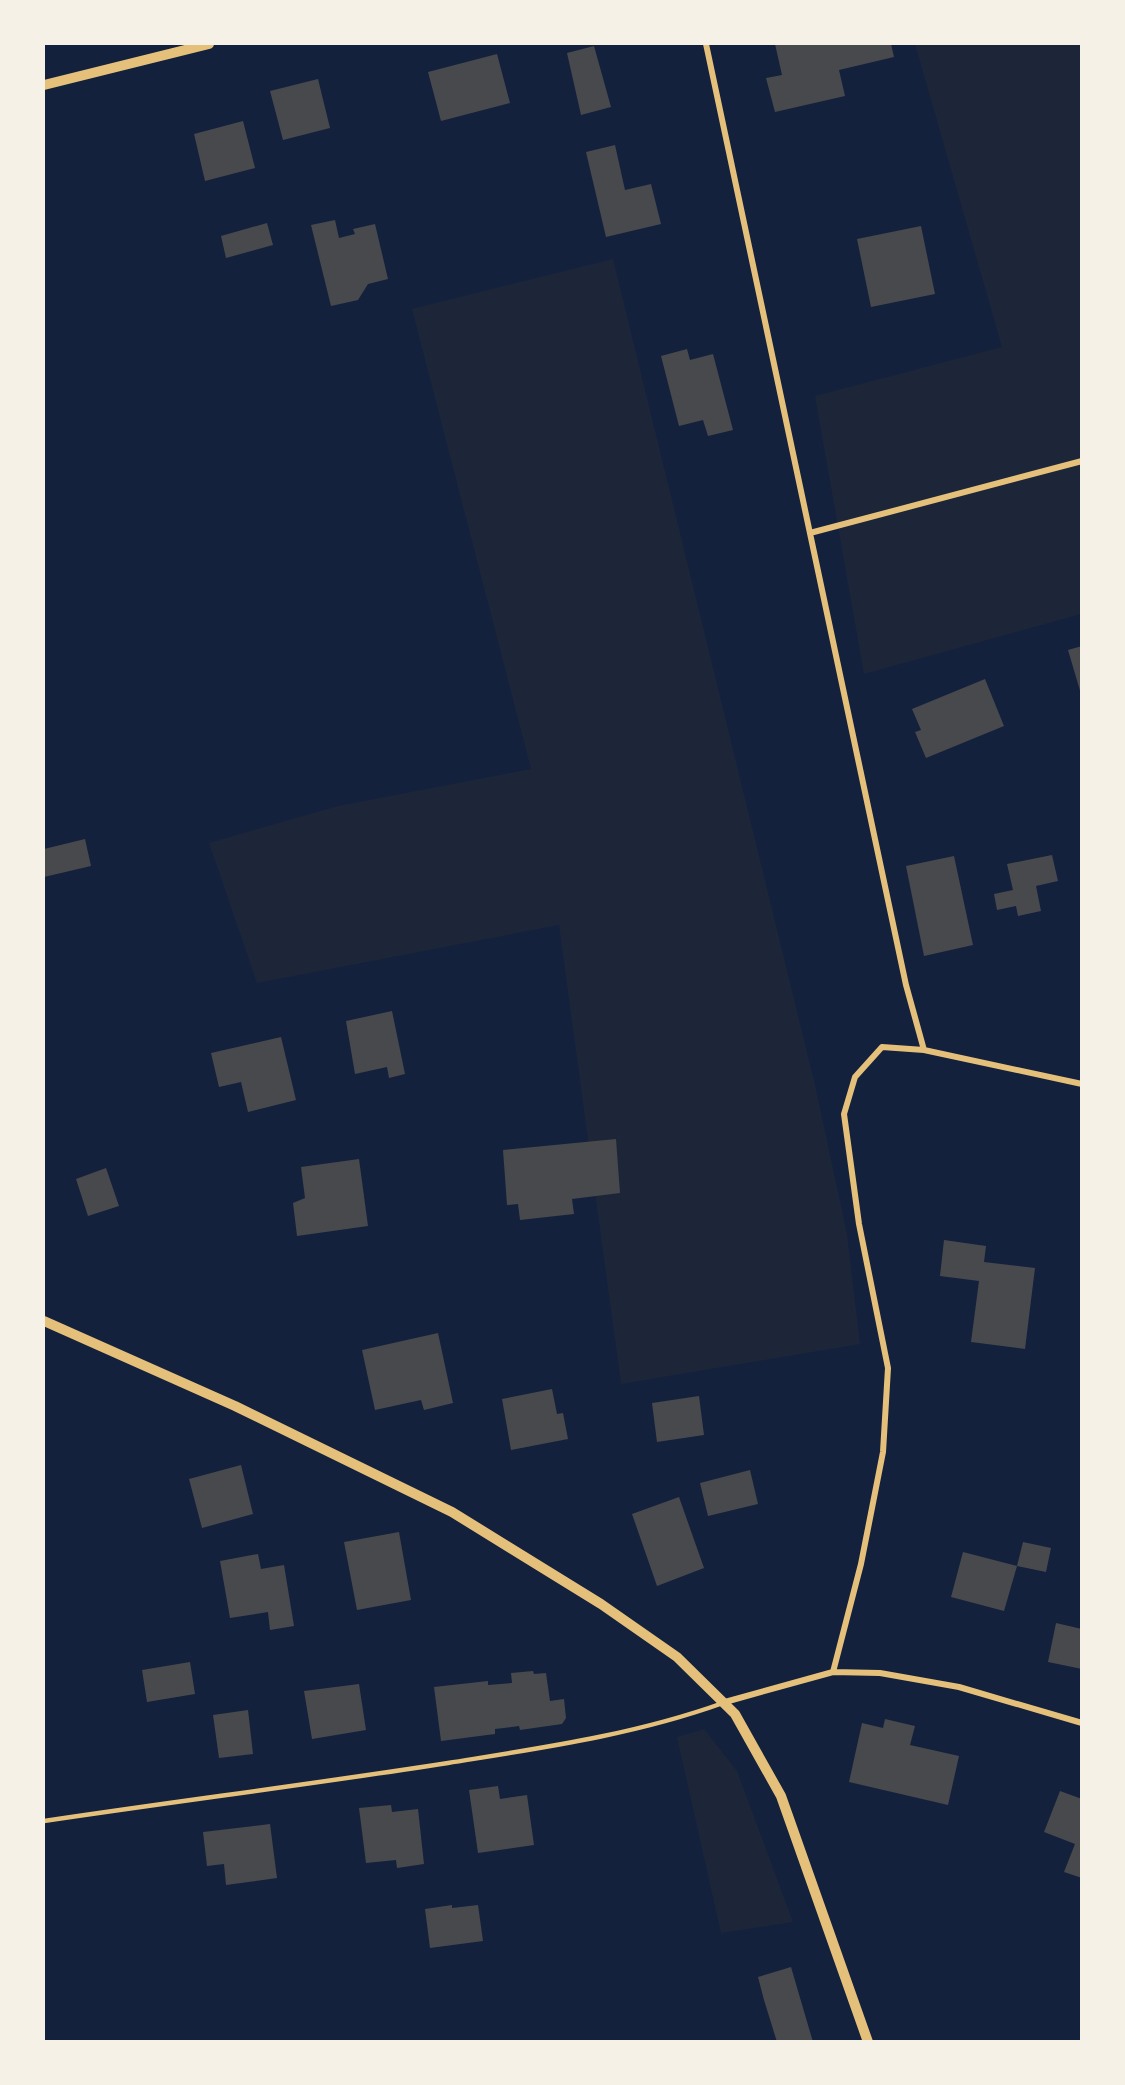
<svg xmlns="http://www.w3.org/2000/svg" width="1125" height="2085" viewBox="0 0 1125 2085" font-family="Raleway,sans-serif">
<rect width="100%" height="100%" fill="#14213d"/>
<path fill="#1d2539" d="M915,44H1081V614L864,674L815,396L1002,347Z
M613,259L815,1085L847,1234L860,1344L621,1384L559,925L257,983L209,843L338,806L531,769L412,309Z
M704,1729L737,1771L793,1922L721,1933L677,1737Z"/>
<path fill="#48494c" d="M775,44H891L894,57L839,70L845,96L775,112L766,78L782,75Z
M594,46L611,107L581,115L567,53Z
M497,54L510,103L441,121L428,72Z
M318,79L330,128L283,140L270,91Z
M243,121L255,168L205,181L194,134Z
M615,145L625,190L651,184L661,224L606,237L586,152Z
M335,220L339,238L355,234L353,229L375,224L388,279L368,284L358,300L331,306L311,225Z
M267,223L273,245L226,258L221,236Z
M921,226L935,294L871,307L857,239Z
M687,349L690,360L713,354L733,430L708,436L703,420L679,426L661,356Z
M1082,646V694H1081L1068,650Z
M985,679L1004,726L926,758L915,732L921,730L912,709Z
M85,839L91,866L44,877V849Z
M1052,855L1058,881L1036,886L1041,911L1018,916L1016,906L997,910L994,894L1013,890L1007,864Z
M954,856L973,945L924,956L906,866Z
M392,1011L405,1074L389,1078L387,1067L355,1074L346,1021Z
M281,1037L296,1100L248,1112L241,1082L219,1087L211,1053Z
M616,1139L620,1193L572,1199L574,1214L520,1220L518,1204L507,1205L503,1150Z
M359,1159L368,1226L297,1236L293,1203L305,1198L301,1167Z
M106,1168L119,1206L88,1216L76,1179Z
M944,1240L986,1246L984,1262L1035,1268L1025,1349L971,1342L979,1281L940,1276Z
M438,1333L453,1403L424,1410L421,1400L375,1410L362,1350Z
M552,1389L557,1414L563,1413L568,1439L511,1450L502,1399Z
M699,1396L704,1435L657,1442L652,1403Z
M241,1465L253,1514L202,1528L189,1479Z
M750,1470L758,1504L708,1516L700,1483Z
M679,1497L704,1568L657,1586L632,1514Z
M399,1532L411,1600L357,1610L344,1542Z
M1023,1542L1051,1548L1046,1572L1017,1566Z
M963,1552L1017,1566L1004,1611L951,1597Z
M258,1554L261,1569L284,1565L294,1626L270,1630L268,1612L230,1618L220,1561Z
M1056,1623L1082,1629V1669L1048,1662Z
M190,1662L195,1694L147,1702L142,1670Z
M533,1671L534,1674L546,1673L550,1701L564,1699L566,1718L562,1724L520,1730L519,1726L495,1729V1734L441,1741L434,1687L488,1681V1685L512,1683L511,1673Z
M359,1684L366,1730L312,1739L304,1691Z
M248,1710L253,1754L219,1758L213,1715Z
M885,1719L915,1726L910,1745L959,1756L948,1805L849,1782L862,1723L883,1728Z
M498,1786L500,1799L527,1795L534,1845L478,1853L469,1790Z
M1060,1791L1082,1799V1878L1064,1872L1075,1844L1044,1832Z
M391,1805L392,1812L418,1809L424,1864L397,1868L396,1860L366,1863L359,1808Z
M270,1824L277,1878L226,1885L224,1864L207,1866L203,1832Z
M452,1905V1908L478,1905L483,1941L430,1948L425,1909Z
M791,1967L813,2042H777L764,2000L758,1977Z"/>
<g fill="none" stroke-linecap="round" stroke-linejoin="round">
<path stroke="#e5c07b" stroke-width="4.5" d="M44,1821C178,1801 313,1784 448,1763C541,1748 634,1735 723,1703"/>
<path stroke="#e5c07b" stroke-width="6" d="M706,44L906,985L924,1050L1082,1084
M810,533L1082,461
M833,1672L861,1564L883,1452L888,1368L859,1224L844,1114L855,1077L882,1047L924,1050
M725,1702L833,1672L880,1673L959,1687L1082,1723"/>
<path stroke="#e5c07b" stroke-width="10" d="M44,85L209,44
M44,1321L235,1406L452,1512L601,1604L677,1657L735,1714L781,1796L868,2042"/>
</g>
<rect width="1125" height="2085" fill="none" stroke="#f6f1e7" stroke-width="90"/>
</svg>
